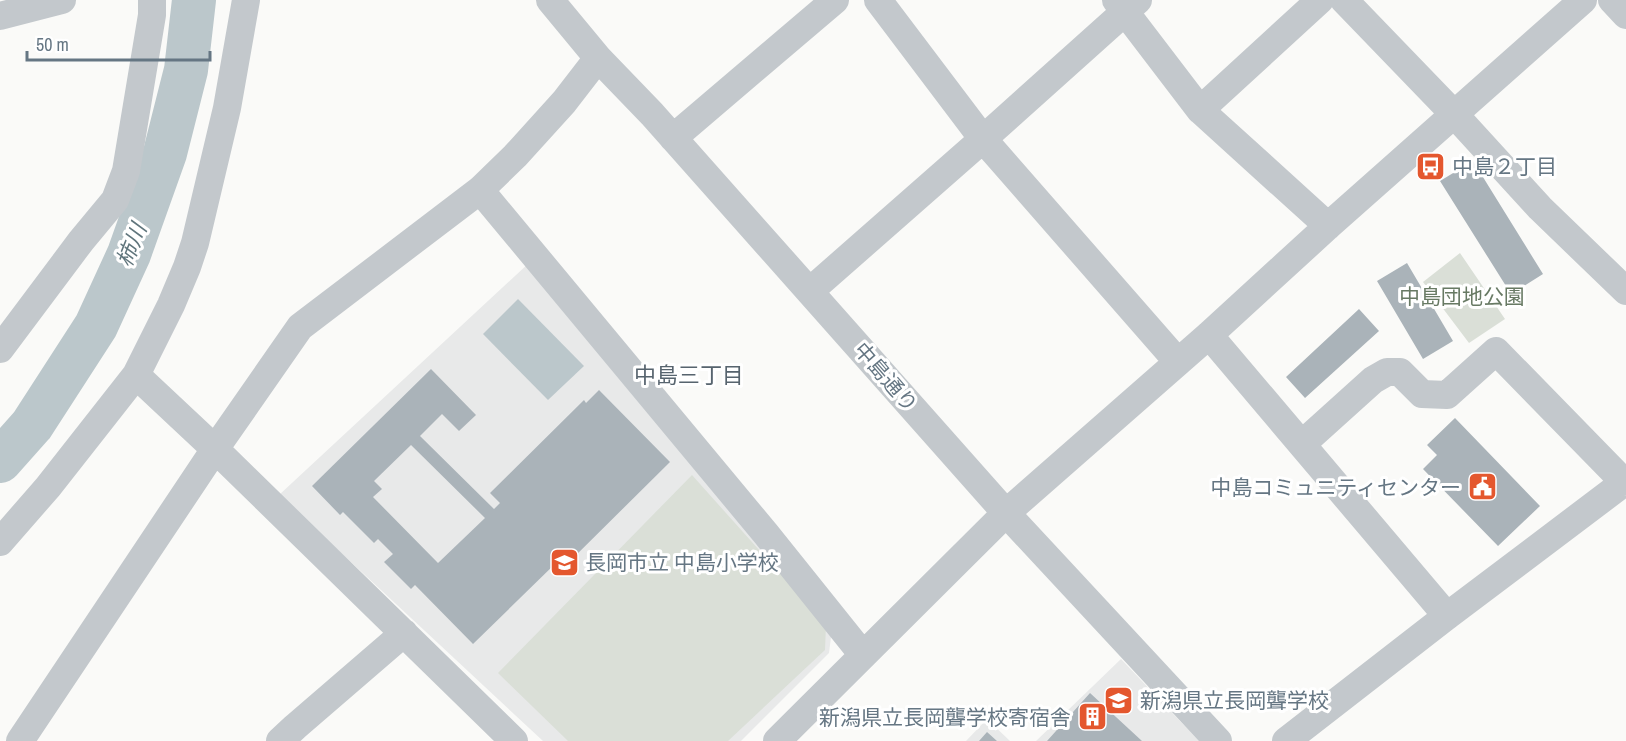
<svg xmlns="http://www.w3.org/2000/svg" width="1626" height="741" viewBox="0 0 1626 741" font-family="'Archivo Narrow','Noto Sans JP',sans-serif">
<rect width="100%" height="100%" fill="#fafaf8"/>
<path fill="#e8e9e9" d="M530,262L832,629L829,653L741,741H543L279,495Z
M1121,659L1199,741H1036Z
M987,719L1010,741H966Z"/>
<path fill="#dadfd7" d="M1460,253L1505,319L1469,343L1423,282Z
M692,475L826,625L825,650L728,741H568L498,673Z"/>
<path fill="#bbc7cb" d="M518,299L584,366L548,400L483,334Z"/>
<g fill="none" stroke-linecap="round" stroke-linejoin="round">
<path stroke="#bbc7cb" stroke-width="44" d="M0,461L32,425L96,326L129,254L165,153L186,70L194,0"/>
</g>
<path fill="#aab3b9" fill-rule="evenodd" d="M1473,161L1543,274L1511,294L1440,181Z
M1407,263L1453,341L1423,359L1377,281Z
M1359,309L1379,331L1305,398L1286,377Z
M431,369L476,415L459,431L442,414L420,436L494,509L500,503L490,493L584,400L586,403L599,390L670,462L563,568L557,562L473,644L415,585L411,589L384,562L393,554L378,539L374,543L343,512L340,515L312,486ZM411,445L485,518L438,563L373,497L382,489L374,481Z
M1455,418L1540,506L1498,546L1423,469L1437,455L1427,445Z
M1090,693L1142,741H1047Z
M987,732L997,741H979Z"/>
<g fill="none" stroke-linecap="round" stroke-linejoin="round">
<path stroke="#c3c8cc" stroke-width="28" d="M550,0L598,58L652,114L1006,513L1218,741
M878,0L983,139L1178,362
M1116,0L1200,110L1328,226
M1344,0L1454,114L1540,208L1626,291
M1612,0L1626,15
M0,16L62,0
M1200,110L1320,0
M673,138L835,0
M480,190L766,534L863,655
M810,291L983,139L1138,0
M1209,335L1447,616
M0,349L81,241L115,200L126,171L152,15V0
M136,375L215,449L514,741
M1302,444L1373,380L1387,372H1400L1422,394L1447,395L1496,351L1624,482
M0,542L48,487L136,375L171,305L187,267L195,243L227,108L246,0
M20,741L215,449L300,327L480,190L515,156L564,102L598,58
M280,741L295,727L404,633
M777,741L1006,513L1209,335L1328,226L1583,0
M1286,741L1447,616L1626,481"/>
</g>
<defs>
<symbol id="bus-square" viewBox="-11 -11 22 22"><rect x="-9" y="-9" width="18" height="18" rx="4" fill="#e4572e" stroke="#fff"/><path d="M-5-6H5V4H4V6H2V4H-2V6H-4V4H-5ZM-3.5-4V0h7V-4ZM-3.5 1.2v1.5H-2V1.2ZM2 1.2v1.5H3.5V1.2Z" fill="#fff"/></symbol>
<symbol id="civic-square" viewBox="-11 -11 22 22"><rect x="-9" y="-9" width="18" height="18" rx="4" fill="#e4572e" stroke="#fff"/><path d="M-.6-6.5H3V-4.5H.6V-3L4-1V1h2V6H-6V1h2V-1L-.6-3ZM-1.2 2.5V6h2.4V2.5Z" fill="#fff"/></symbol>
<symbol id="school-square" viewBox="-11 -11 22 22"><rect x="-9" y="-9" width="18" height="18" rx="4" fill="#e4572e" stroke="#fff"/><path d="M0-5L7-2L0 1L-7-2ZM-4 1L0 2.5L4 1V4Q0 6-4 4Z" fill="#fff"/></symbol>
<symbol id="building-square" viewBox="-11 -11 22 22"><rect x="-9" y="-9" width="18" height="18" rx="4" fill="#e4572e" stroke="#fff"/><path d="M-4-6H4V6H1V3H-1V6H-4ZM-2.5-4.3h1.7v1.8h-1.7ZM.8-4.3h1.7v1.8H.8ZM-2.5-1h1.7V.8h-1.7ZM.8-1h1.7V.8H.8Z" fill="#fff"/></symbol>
</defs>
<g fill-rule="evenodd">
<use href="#bus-square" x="1414" y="150" width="33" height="33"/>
<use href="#civic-square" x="1466" y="470" width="33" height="33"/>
<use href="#school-square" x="548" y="546" width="33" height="33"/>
<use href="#school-square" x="1102" y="684" width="33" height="33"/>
<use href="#building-square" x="1076" y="700" width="33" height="33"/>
</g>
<g text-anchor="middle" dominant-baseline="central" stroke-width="6" stroke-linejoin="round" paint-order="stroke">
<g font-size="21" fill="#657683" stroke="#fff" text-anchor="start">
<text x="1452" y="166">中島２丁目</text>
<text x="1461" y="487" text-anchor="end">中島コミュニティセンター</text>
<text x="585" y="562">長岡市立 中島小学校</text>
<text x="1140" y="700">新潟県立長岡聾学校</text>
<text x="1071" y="717" text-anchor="end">新潟県立長岡聾学校寄宿舎</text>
</g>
<g font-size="21" fill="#687a64" stroke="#fff">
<text x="1462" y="296">中島団地公園</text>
</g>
<g font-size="21" fill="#657683" stroke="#fff">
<text transform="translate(886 377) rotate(49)">中島通り</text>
</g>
<g font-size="22" font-style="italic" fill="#60757c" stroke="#fff">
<text transform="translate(131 245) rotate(-68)">柿川</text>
</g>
<g font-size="22" fill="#57646e" stroke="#fff">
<text x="689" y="375">中島三丁目</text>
</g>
</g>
<path d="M27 51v9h183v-9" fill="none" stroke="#657683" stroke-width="3"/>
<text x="36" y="51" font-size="18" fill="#657683" stroke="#ffffff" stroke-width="4.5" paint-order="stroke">50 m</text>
</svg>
